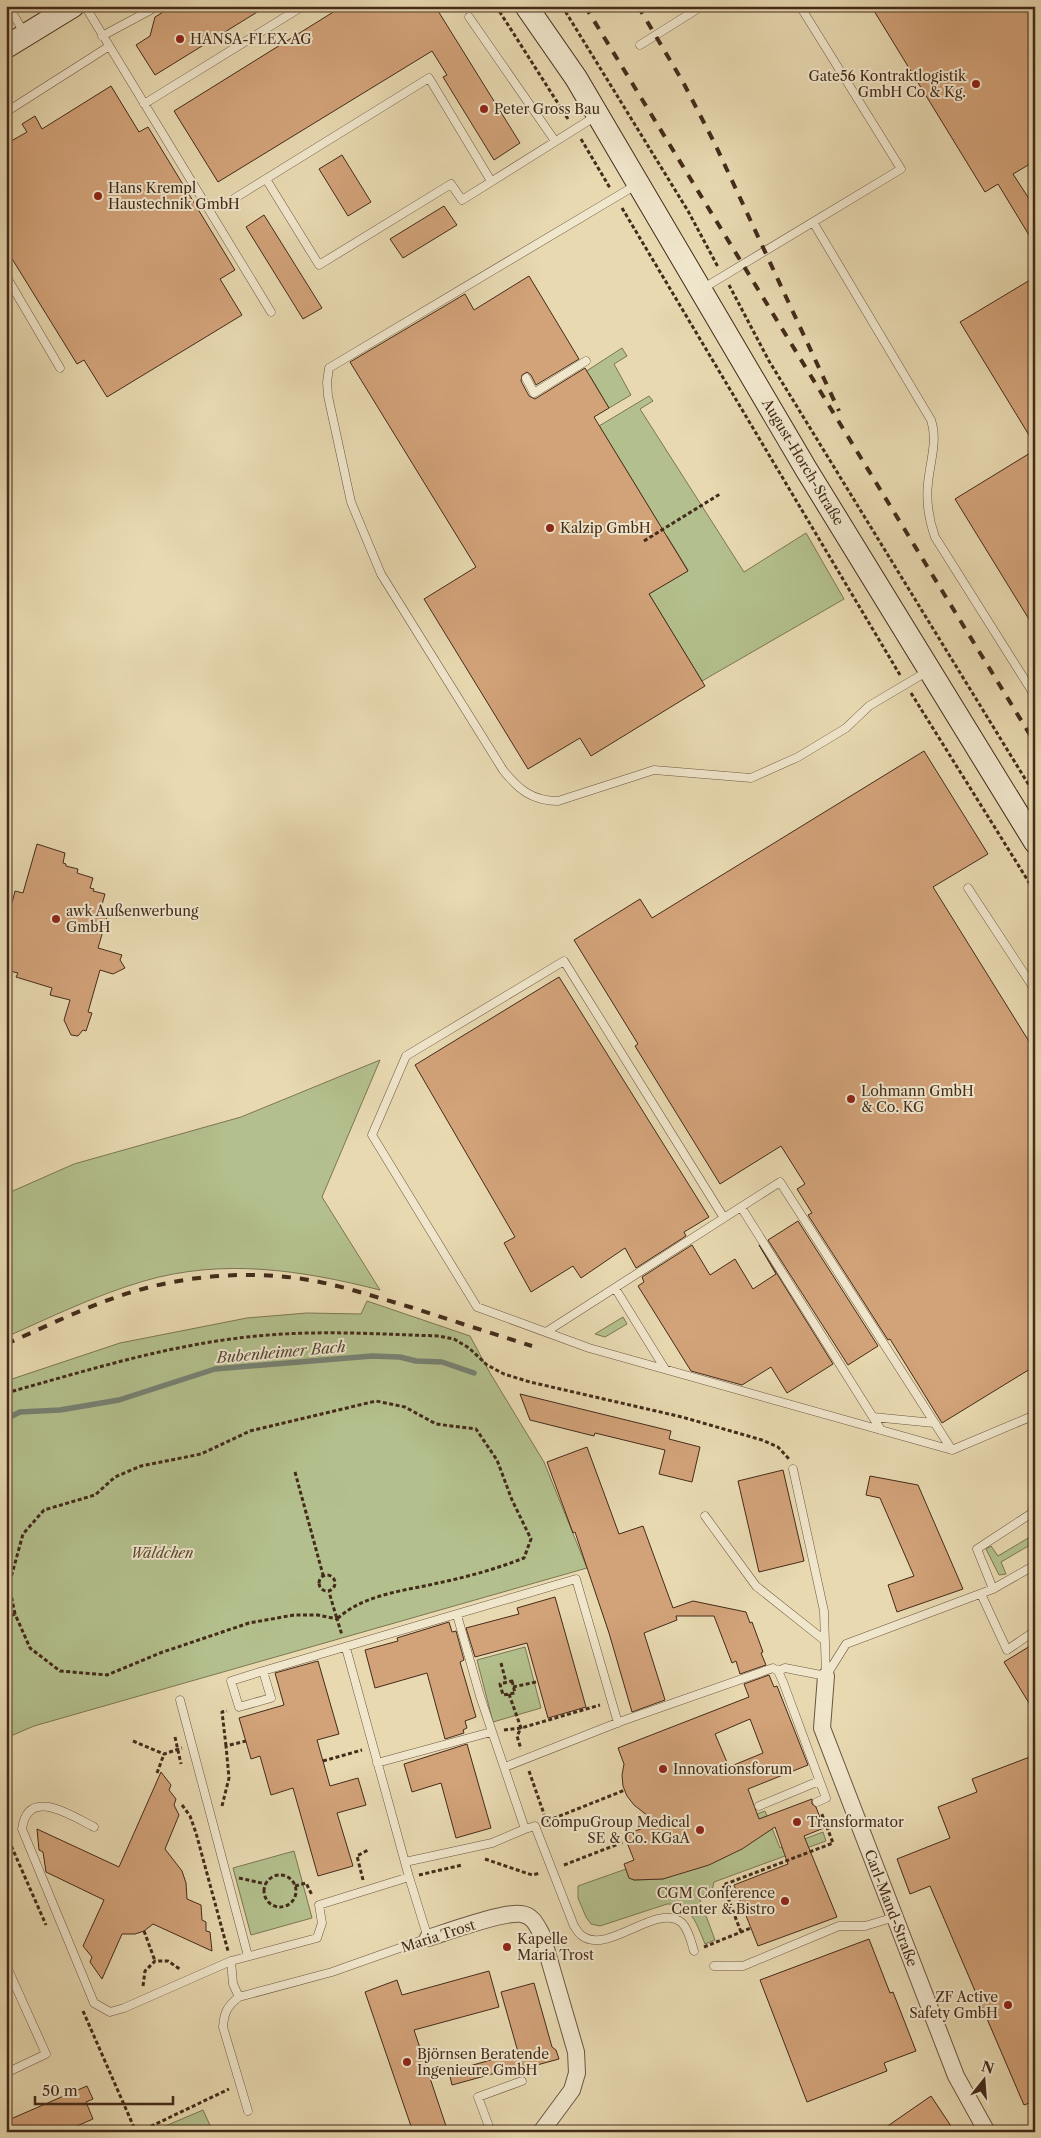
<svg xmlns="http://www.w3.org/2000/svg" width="1041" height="2138" viewBox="0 0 1041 2138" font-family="'Libre Caslon Text',serif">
<rect width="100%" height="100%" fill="#e8d9b1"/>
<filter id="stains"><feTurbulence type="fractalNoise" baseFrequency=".004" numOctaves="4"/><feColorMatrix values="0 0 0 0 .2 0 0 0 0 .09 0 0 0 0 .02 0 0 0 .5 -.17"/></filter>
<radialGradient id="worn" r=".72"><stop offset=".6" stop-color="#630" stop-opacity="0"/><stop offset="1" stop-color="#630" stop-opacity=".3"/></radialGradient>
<path fill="#b3c08d" stroke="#7c7654" d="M622,348L627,356L614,364L631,395L609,408L590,376L531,407Z
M649,396L653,401L640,409L744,572L806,533L844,599L702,681L649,594L688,570L667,536L648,547L658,522L599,426Z
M380,1060L322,1197L380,1290C301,1270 223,1258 144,1281C96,1295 51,1317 6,1337V1194L74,1164L241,1117Z
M367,1301L470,1336L490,1373L544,1462L587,1568L34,1726L6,1738V1381L120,1343L247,1318L307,1313L361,1314Z
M623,1317L627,1324L605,1337L595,1334Z
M1035,1534V1542L1001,1562L1006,1574L999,1575L986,1549L991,1546L998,1556Z
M525,1647L541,1708L493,1722L477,1660Z
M765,1811L780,1848L823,1832L826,1841L714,1882L712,1891L699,1897L715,1940L705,1944C697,1925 691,1903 667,1904L600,1926L591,1924L586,1917L578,1898V1886L626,1869L629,1878L634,1880L663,1879L757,1814Z
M294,1851L312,1918L251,1935L233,1868Z
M203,2110L213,2132H167L163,2127Z"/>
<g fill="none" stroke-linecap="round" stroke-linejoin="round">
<path stroke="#768172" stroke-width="5.5" d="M6,1419L20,1412L60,1410L119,1400L215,1369L372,1356L400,1357L416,1361L442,1362L474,1373"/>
</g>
<path fill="#d2a279" stroke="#442b1a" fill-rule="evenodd" d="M173,6L196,9L199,6H267L155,75L136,45L150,36L155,17Z
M343,6H435L520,143L494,160L443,77L447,75L432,51L218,182L174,111Z
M871,6H1035V161L1013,174L1035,208V245L998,184L985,192Z
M111,86L139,132L148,127L235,270L220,279L242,315L107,397L84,360L77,364L6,249V144L27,132L22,124L35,116L42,129Z
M342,155L371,202L348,216L319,169Z
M444,206L457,225L403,258L390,239Z
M264,215L322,308L303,319L246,227Z
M529,276L579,359L536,385L531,375L527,372L522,375L521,381L529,396L535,399L585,368L609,408L594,417L688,571L649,594L705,686L591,756L580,738L528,769L424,599L476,567L350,362L465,294L474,310Z
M1035,277V445L960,322Z
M1035,450V629L955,499Z
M924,751L988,854L933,887L1035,1051V1366L942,1423L890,1339L888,1340L808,1215L812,1213L797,1189L805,1184L781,1146L720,1184L635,1046L638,1044L574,940L640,899L652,918Z
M37,844L65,853L63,863L66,864V866L78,869L77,873L93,878L90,888L94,889L93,891L105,894L99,915L107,917L98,948L122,955L120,960L125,968L113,974L100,970L88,1012L92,1013L86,1031L83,1030L78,1036L71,1035L64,1020L70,1000L50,995L52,988L16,977L18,973L6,970V905L11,907L15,891L23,893Z
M559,977L709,1217L684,1232L686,1236L636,1268L625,1248L581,1278L573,1266L531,1292L504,1243L515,1237L415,1065Z
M798,1221L878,1346L848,1365L768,1240Z
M692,1245L710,1275L735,1259L753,1289L776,1274L759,1245L833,1364L787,1393L771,1367L742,1385L691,1371L638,1286L644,1282L642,1277Z
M520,1394L671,1431L669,1439L700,1447L692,1482L659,1474L665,1450L595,1433L594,1436L530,1420Z
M587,1447L619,1534L643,1526L673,1608L693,1601L746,1612L750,1623L752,1622L763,1652L761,1653L766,1665L740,1674L736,1661L732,1663L714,1616H676L677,1620L644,1633L665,1700L632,1712L609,1633L575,1532L573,1533L547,1462Z
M783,1470L804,1561L759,1572L738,1481Z
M870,1476L918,1485L963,1589L897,1612L888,1585L914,1576L880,1498L866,1495Z
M555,1597L586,1707L548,1718L527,1643L475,1657L466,1628L519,1614L517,1608Z
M449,1622L452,1632L456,1631L464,1660L460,1662L476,1717L465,1721L467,1728L463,1730L464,1733L445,1739L427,1673L375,1688L365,1650L398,1641L397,1638Z
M1035,1643V1713L1004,1662Z
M318,1661L339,1734L317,1740L330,1786L358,1778L366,1805L337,1813L353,1866L318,1876L293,1788L271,1795L260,1756L251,1759L239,1718L284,1705L275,1673Z
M769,1675L774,1687L777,1686L808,1765L748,1789L759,1819L812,1799V1804L816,1807L824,1828L804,1836L837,1917L758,1946L734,1885L788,1864L775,1827L742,1849L709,1865L663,1879L634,1880L629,1878L624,1864L634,1860L624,1835L657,1823L634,1805L627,1796L623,1786L622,1775L624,1764L618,1748L749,1697L744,1684ZM750,1719L763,1753L729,1767L715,1734Z
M467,1744L491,1828L456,1838L441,1783L412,1792L404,1764Z
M1035,1755V2101L1024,2105L930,1886L910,1894L897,1859L950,1838L938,1807L977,1792L972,1779Z
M161,1772L171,1785L169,1790L176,1799L174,1805L179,1815L165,1849L182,1871L186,1883L187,1899L201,1905L202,1920L206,1922V1931L210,1932L212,1951L153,1924L144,1931L135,1934H122L102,1979L90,1962L92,1957L83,1946L104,1900L46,1872L43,1852L39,1850L37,1829L119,1867Z
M869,1939L890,1993L893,1992L916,2051L884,2063L887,2071L807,2102L760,1980Z
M489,1971L499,2007L414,2030L448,2132H413L365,1992L397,1980L402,1995Z
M534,1983L552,2047L556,2050L559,2059L526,2068L525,2065L452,2085L449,2072L518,2052L501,1992Z
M87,2086L93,2099L86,2102L93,2119L63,2132H6V2121Z
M931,2096L955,2132H879Z"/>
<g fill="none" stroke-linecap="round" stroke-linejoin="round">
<defs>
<path id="service" d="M8,6L25,34
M85,6L271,312
M469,17L555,141
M102,36L158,6
M640,45L702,6
M144,104L303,6
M6,112L108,47
M266,179L319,265L451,184L462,200L596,116
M636,185L329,368L327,382L328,396L351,502L381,574L503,770C518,789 532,801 558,801L654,770L751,778L798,757L846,728L869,706L928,671
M235,198L429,78L491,181
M813,222L931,420C938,440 930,462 928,483C926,501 929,520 935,537L1035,696
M6,276L60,368
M702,289L901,169L800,6
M526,378L534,393L586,361
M968,888L1035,990
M741,1207L881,1430
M724,1218L564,961L406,1056L372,1135L477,1307L589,1348L952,1450L1035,1415
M615,1288L665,1369
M546,1332L780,1182L952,1450
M873,1417L934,1423
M793,1469L824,1611L826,1676
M705,1516L756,1586L824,1640
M993,1589L977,1549L1035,1511
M981,1594L1007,1650L1035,1631
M263,1671L271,1698L239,1707L231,1681L263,1671L576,1579L618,1723
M778,1671L785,1668L826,1676
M826,1676L846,1644L993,1589L1035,1565
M180,1700L248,1956
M377,1763L491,1732
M505,1767L622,1721L773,1668L778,1671L783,1682L826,1798L817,1802
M759,1806L819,1781
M94,1827C72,1816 28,1786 22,1829L94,2003L110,2012L124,2008L231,1961L317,1938L322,1923L319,1905L409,1877
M525,1829L535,1826L574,1926C576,1928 578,1933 581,1935C607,1957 657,1901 682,1923C689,1930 691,1942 694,1951
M405,1862L492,1843L525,1829L480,1696L457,1615
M231,1961L233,1984L239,1997
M6,1965L46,2054L6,2073
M714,1966H743L839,1926H865L895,1917
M248,2111L223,2027C224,2013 227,2006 239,1997L332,1972L428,1938L409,1877L346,1648
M491,2132L478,2097L522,2081"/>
<path id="minor" d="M826,1676L822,1728L956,2076L987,2132
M428,1938C447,1932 505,1911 521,1914C533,1915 537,1926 542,1935L576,2052L577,2073L572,2090L541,2132"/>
<path id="secondary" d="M526,6L576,78L806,469L1035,842
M6,47L73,6"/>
</defs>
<use href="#service" stroke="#6d5640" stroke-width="9"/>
<use href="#minor" stroke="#6d5640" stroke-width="18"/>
<use href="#secondary" stroke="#442b1a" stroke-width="24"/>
<path stroke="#442b1a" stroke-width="3" stroke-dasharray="4 2.5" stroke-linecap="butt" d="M496,6L568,119
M562,6L688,211L718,267
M581,139L610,188
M622,208L900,675
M729,285L769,361L1035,795
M644,541L720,494
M911,693L1035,892
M6,1393C89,1370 171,1344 257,1336C317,1330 378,1334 439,1336L454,1339L469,1348L487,1365L504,1374L530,1382L682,1417L762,1440L778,1447L789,1459
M295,1472L323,1575
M319 1583a8 8 0 1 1 16 0a8 8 0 1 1-16 0Z
M15,1614L9,1585L23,1534L44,1510L95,1495L115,1477L141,1466L201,1454L250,1431L376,1401L405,1407L436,1424L476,1429L497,1460L512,1500L531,1539L524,1558C496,1569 467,1577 438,1583C404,1591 364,1594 337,1619L329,1592
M6,1618L15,1614L30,1648L60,1671L107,1675L160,1653L249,1623L294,1615H318L337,1619L342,1635
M501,1663L506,1682
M512,1681L515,1693L503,1695L500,1684Z
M513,1687L536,1682
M509,1694L521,1728L517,1736L521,1749
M504,1730L521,1728L600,1705
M175,1737L181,1764
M133,1741L164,1754L182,1748
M226,1746L222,1712L227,1711
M323,1761L362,1750
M529,1771L545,1817
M157,1773L164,1754
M182,1805L190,1816L196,1833L228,1951
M222,1806L229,1778L226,1746L246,1741
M547,1821L625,1790
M6,1834L46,1925
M485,1859L532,1875L540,1873
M564,1865L626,1841
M419,1875L462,1865
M264 1891a16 16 0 1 1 32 0a16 16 0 1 1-32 0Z
M239,1878L266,1884
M363,1880L357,1856L368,1850
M295,1886L306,1883L312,1895
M144,1931L155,1961
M741,1932L723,1885L833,1843L821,1812
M704,1947L751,1928
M143,1986L145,1971L155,1961H168L181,1970
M83,2011L136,2132
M139,2132L229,2089"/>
<use href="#service" stroke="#f0e6cc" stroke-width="8"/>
<use href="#minor" stroke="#f0e6cc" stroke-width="16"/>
<use href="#secondary" stroke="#f0e6cc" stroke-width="22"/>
<path stroke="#442b1a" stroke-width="4" stroke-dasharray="9 9" stroke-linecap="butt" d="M585,6L1035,743
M638,6L683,82L715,144L839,411
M6,1344C54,1323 103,1298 154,1286C200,1275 249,1272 296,1278C335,1283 372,1296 410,1307C450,1320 491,1333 532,1346"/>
</g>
<g fill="#8f2418" stroke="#f0e6cc" stroke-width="2">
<circle cx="180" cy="39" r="5"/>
<circle cx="976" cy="84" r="5"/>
<circle cx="484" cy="109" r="5"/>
<circle cx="98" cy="196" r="5"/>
<circle cx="550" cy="528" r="5"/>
<circle cx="56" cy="919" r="5"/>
<circle cx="851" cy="1099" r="5"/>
<circle cx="663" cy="1769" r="5"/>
<circle cx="797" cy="1822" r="5"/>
<circle cx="700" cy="1830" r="5"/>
<circle cx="785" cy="1901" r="5"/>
<circle cx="507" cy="1947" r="5"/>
<circle cx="1008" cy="2005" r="5"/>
<circle cx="407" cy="2062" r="5"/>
</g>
<g text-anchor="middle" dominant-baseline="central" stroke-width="4" stroke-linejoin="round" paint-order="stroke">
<g font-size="14" fill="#442b1a" stroke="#f0e6cc" text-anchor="start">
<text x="190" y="39">HANSA-FLEX AG</text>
<text x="966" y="76" text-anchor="end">Gate56 Kontraktlogistik<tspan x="966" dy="16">GmbH Co &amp; Kg.</tspan></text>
<text x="494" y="109">Peter Gross Bau</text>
<text x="108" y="188">Hans Krempl<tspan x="108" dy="16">Haustechnik GmbH</tspan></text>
<text x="560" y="528">Kalzip GmbH</text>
<text x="66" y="911">awk Außenwerbung<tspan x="66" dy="16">GmbH</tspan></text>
<text x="861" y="1091">Lohmann GmbH<tspan x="861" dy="16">&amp; Co. KG</tspan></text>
<text x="673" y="1769">Innovationsforum</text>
<text x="690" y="1822" text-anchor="end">CompuGroup Medical<tspan x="690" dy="16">SE &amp; Co. KGaA</tspan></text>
<text x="807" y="1822">Transformator</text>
<text x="775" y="1893" text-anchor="end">CGM Conference<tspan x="775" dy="16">Center &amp; Bistro</tspan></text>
<text x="517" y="1939">Kapelle<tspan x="517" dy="16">Maria Trost</tspan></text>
<text x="998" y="1997" text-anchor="end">ZF Active<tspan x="998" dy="16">Safety GmbH</tspan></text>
<text x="417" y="2054">Björnsen Beratende<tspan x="417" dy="16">Ingenieure GmbH</tspan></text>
</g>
<g font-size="14" fill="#442b1a" stroke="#f0e6cc">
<text transform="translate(803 462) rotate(59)">August-Horch-Straße</text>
<text transform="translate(891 1908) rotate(69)">Carl-Mand-Straße</text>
<text transform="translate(438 1936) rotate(-18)">Maria Trost</text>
</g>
<g font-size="14" font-style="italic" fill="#5a4931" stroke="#f0e6cc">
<text x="162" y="1553">Wäldchen</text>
</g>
<g font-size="15" font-style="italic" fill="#554837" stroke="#f0e6cc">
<text transform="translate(281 1352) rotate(-5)">Bubenheimer Bach</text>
</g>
</g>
<rect width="1041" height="2138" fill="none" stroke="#e8d9b1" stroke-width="25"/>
<rect x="8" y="8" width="1026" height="2123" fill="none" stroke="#442b1a" stroke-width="2.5"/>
<rect x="12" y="12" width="1016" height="2113" fill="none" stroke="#442b1a"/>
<g transform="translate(984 2080) rotate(17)" stroke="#f0e6cc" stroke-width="4" paint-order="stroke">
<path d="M0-4L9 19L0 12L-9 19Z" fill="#442b1a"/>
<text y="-8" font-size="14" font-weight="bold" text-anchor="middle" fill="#442b1a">N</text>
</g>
<path d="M35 2096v8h138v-8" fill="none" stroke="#442b1a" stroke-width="2.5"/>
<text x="42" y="2096" font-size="15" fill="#442b1a" stroke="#f0e6cc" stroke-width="4" paint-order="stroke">50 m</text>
<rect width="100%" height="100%" filter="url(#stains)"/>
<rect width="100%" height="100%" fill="url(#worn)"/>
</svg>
